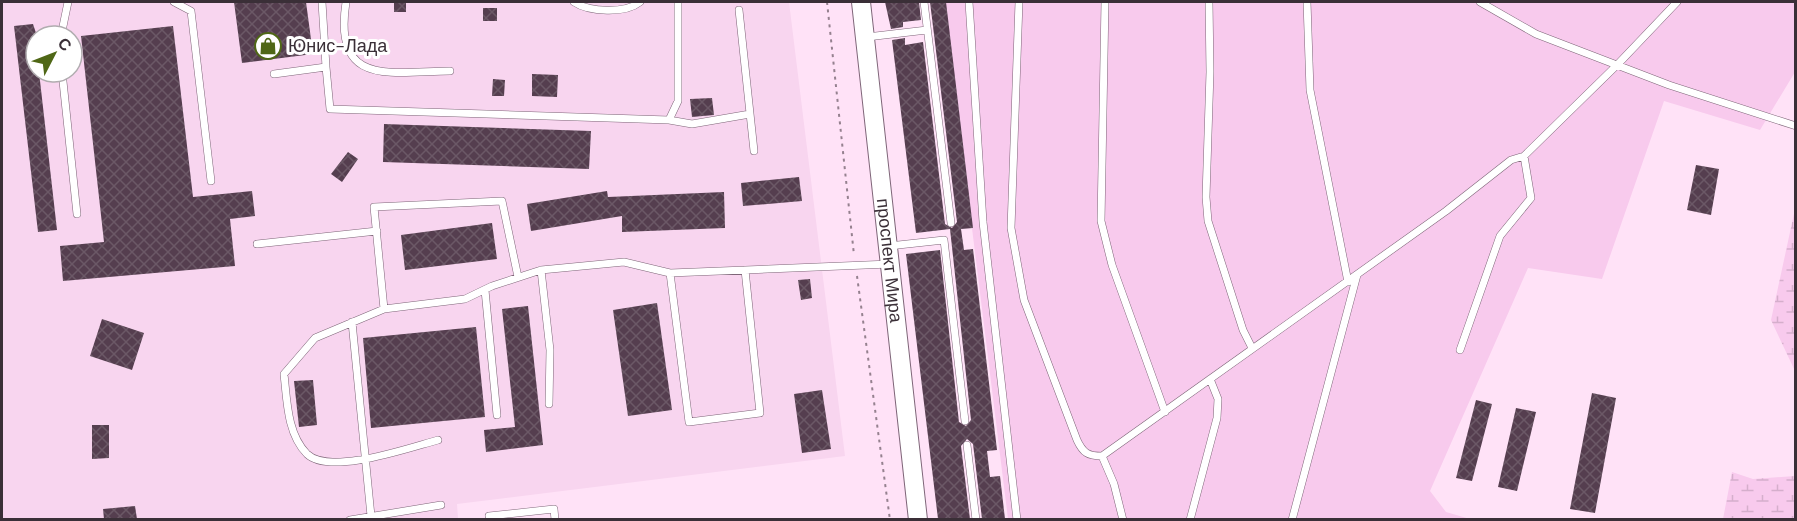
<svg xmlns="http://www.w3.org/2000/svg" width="1797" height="521" viewBox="0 0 1797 521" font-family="'DM Sans',sans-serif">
<defs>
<pattern id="wetland-marsh" width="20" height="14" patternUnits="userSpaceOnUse" patternTransform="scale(1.5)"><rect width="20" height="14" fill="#f8caed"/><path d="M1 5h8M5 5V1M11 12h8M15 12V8" fill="none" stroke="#d5aecc"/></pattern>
<pattern id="building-cross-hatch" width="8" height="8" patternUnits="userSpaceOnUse" patternTransform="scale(1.5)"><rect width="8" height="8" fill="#553e4f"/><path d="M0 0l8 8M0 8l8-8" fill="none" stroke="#6b5866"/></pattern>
</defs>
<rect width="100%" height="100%" fill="#ffe2f7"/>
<path fill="#f8d5ef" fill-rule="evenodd" d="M2,2H789L845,456L457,504L458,519H2ZM36,36H72V72H36Z"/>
<path fill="#f8caed" d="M944,2H1795V72L1760,130L1664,101L1602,279L1528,268L1430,491L1446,512L1470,519H1008Z"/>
<path fill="url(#wetland-marsh)" d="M1795,209L1796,371H1795L1771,320Z
M1732,472L1753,479L1795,476V519H1723Z"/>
<path fill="url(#building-cross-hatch)" d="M234,2H306L313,54L242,63Z
M394,2H406V12H394Z
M885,2H919L921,20L903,22V27L891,29Z
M930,2H946L973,228L961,229L964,250L973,249L997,450L987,451L990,477L1000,476L1005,519H982L973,444L967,439L961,446L970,519H938L906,254L940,250L959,422L966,426L971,420L950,229L916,233L892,40L905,38V45L923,42L945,224L952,228L957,222Z
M483,8H497V21H483Z
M33,24L36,33V72H39L57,230L38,232L14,26Z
M173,26L193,197L252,191L255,216L230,219L235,266L63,281L60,246L104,242L81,36Z
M532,74L558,75L557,97L532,96Z
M493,79L505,80L504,96H492Z
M712,98L714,115L692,117L690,99Z
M384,124L591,131L589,169L383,162Z
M348,152L358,159L342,182L331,174Z
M1696,165L1719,169L1711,215L1687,210Z
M799,177L802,201L743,206L741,183Z
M607,191L608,197L724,192L725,228L622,232V216L531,231L527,204Z
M492,223L497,259L405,270L401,235Z
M810,279L812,298L801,300L798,280Z
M657,303L672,410L628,416L613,310Z
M528,306L543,445L486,452L484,430L515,427L502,309Z
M102,319L144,333L132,370L90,356Z
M476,327L485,417L371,428L363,338Z
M313,380L317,425L299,427L294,381Z
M822,390L831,449L802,453L794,394Z
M1592,393L1616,398L1595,513L1570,509Z
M1476,400L1492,404L1472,481L1456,478Z
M1516,408L1536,412L1517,491L1498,487Z
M92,425H109V458L92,459Z
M135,506L137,519H104L103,509Z"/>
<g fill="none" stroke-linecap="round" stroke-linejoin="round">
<defs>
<path id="lane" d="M174,2L191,11L211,181
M346,2C333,87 389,72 450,71
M574,2C589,12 625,14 640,2
M924,2L951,223
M969,2L983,222L1017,520
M1019,2L1011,228L1024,300L1077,440C1083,453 1088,456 1102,456L1446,211L1511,160L1524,156L1618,64L1677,2
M1105,2L1101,221L1112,265L1165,412
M1209,2L1210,72L1206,197L1208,221L1243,330L1252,348
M1307,2L1310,90L1348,282
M1480,2L1536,34L1669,85L1796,126
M739,10L754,151
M61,36L68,2
M867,37L927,30
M326,67L330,109L669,120L678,101V2
M62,72L77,214
M274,74L326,67L322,2
M669,120L692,124L750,114
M257,244L377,231
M889,246L944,240L965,421
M541,270L550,350L549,404
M670,273L689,422L760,413L745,270
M485,290L497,415
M384,309L374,207L502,201L518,277
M352,322L371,516
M1460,350L1500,236L1531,198L1524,156
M438,440C411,447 330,476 307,454C287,434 287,400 284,374L315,338L384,309L465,299L492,286L541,270L624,262L670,273L890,264
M967,445L976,520
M1102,456L1114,484L1123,520
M350,520L441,505
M490,520L489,516L554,509L555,520
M1190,520L1217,418L1218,399L1210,379
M1292,520L1357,275"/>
<g id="secondary">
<path id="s1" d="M861,2L918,520"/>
</g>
</defs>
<use href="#lane" stroke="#7e6578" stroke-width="8"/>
<use href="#secondary" stroke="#7e6578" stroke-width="20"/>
<path stroke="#95818f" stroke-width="2" stroke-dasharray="3 4.5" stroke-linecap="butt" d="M827,2L854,255
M857,276L890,520"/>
<use href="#lane" stroke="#fff" stroke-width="7"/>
<use href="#secondary" stroke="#fff" stroke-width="18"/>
</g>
<defs>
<symbol id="shop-ring" viewBox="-11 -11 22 22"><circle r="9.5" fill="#fff" stroke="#4f6716" stroke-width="1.5"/><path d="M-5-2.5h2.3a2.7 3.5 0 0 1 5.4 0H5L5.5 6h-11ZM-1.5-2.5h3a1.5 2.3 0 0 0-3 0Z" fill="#4f6716"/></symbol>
</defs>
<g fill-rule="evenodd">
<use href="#shop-ring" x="253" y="31" width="30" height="30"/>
</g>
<g text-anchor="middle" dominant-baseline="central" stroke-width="6" stroke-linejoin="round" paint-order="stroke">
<g font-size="18" fill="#3a2f37" stroke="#fff" text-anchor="start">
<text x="288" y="46">Юнис-Лада</text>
</g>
<g font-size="18" fill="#3a2f37" stroke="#fff">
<text stroke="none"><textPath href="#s1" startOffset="260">проспект Мира</textPath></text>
</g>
</g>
<rect width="1797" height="521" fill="none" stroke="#3a2f37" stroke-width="6"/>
<g transform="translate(54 54) rotate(48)"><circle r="28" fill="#ffffff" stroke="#b0acaf" stroke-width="1.5"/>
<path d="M0-4.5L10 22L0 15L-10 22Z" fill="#4f6716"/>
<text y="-9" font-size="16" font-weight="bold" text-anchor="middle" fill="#3a2f37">С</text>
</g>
</svg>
